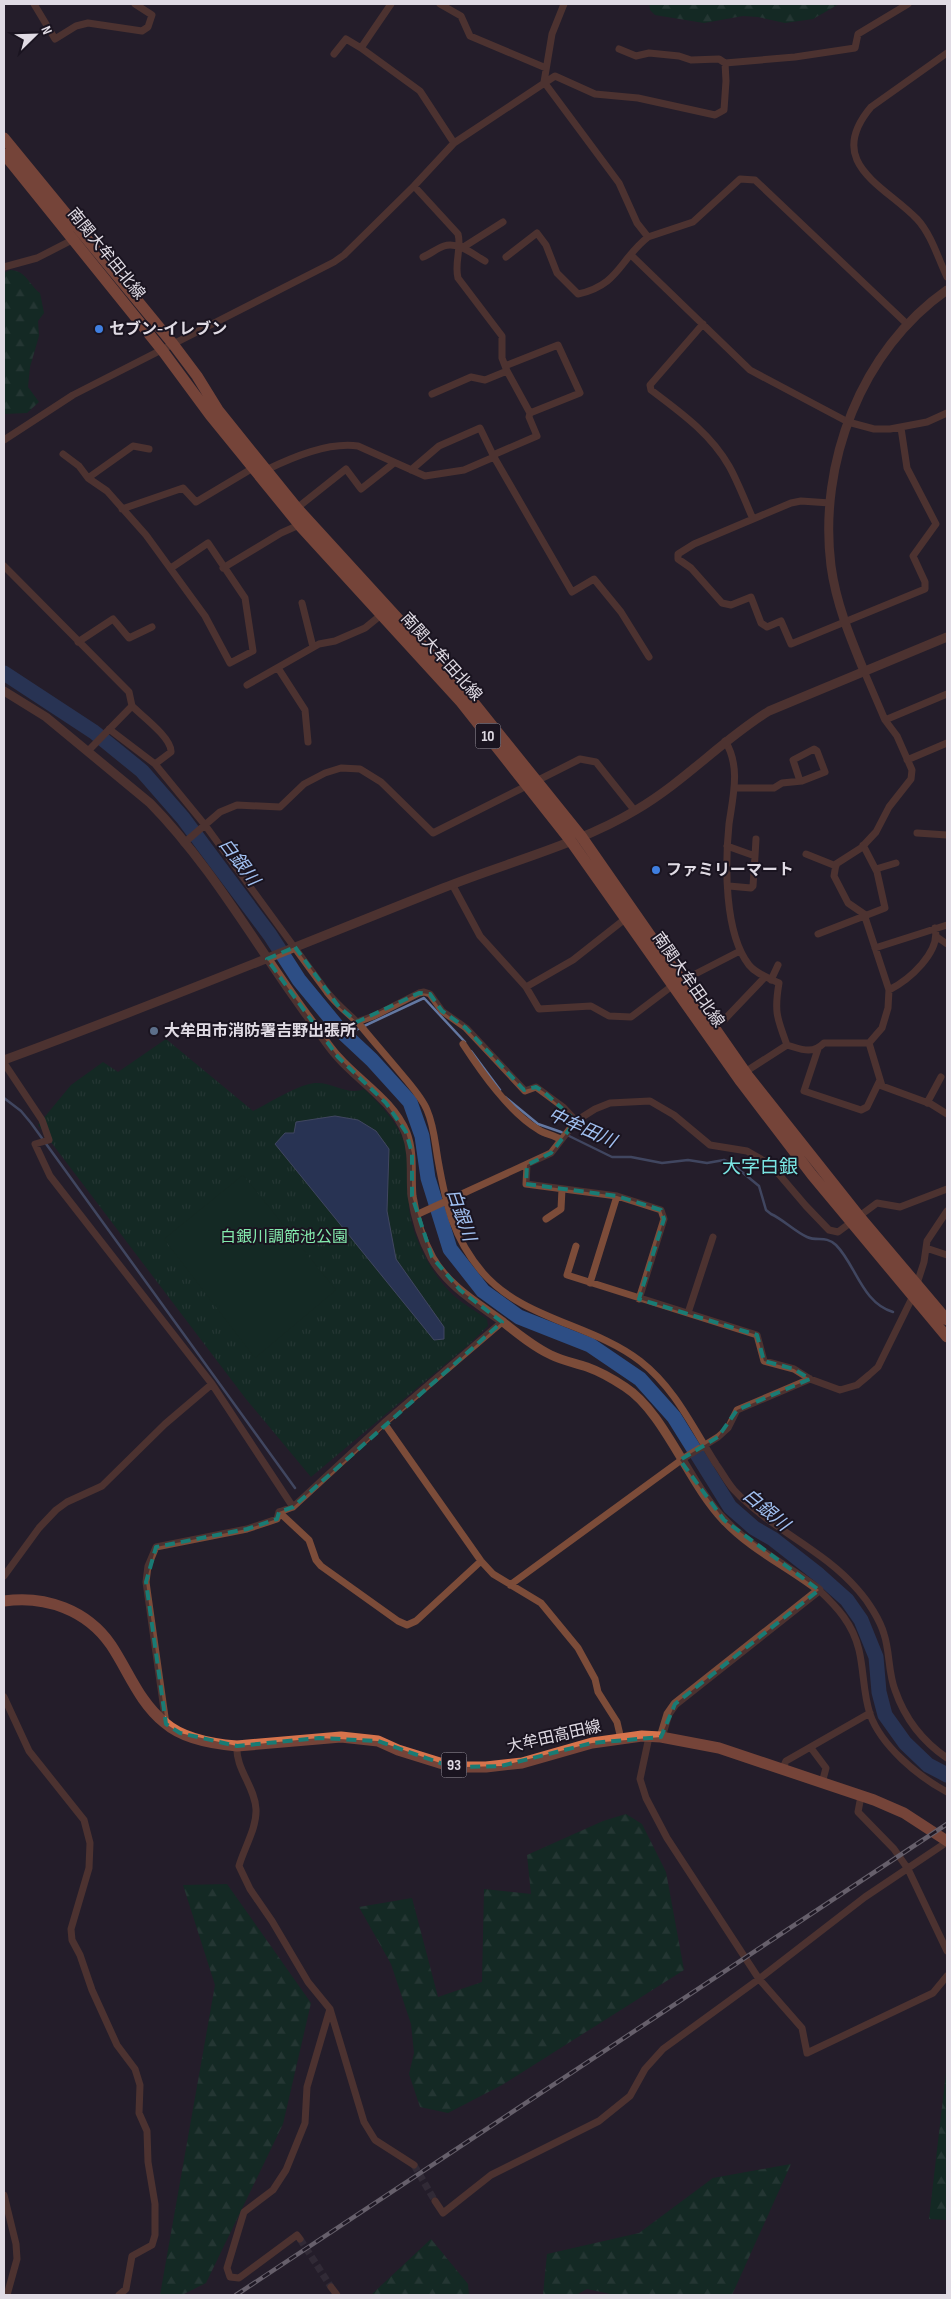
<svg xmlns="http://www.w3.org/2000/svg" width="951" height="2299" viewBox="0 0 951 2299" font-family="'Sofia Sans Condensed','Noto Sans JP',sans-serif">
<defs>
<pattern id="forest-firs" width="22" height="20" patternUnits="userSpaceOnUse" patternTransform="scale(1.25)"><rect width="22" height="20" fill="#00381d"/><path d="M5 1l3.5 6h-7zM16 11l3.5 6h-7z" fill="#25543e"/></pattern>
<pattern id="park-tufts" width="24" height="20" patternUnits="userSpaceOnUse" patternTransform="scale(1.25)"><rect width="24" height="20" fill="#00381d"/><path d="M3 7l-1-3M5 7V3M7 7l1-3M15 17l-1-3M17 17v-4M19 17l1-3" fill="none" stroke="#25543e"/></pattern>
</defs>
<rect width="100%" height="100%" fill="#241e2a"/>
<path fill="url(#forest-firs)" d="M649,4H839L813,19L785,23L758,17L743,16L704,23L655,15L650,10Z
M10,270C26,270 29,285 40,293L44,313L38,321L39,336L30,367L28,387L39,402L27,413L4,414V273Z
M626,1814L642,1824L666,1872L684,1970L502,2085L448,2113L420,2107L409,2074L414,2053L411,2024L391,1964L359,1907L412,1898L438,1997L482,1982L484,1889L531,1894L527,1855L603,1821Z
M227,1884L311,2003L283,2124L206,2283L182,2295H160L215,1985L183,1885Z
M947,2064V2220L929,2219Z
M791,2164L732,2295H615L587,2289L576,2295H543L547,2254L639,2233L713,2178Z
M431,2239L468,2284L469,2295H371Z"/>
<path fill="url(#park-tufts)" d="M166,1039L253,1111C268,1104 300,1083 316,1083C332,1082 348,1096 364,1089C384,1108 405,1130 408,1158C411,1177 407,1197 410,1215C415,1242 433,1276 453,1295C463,1304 476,1311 487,1319L488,1326L467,1346L311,1477L246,1399L38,1125L71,1085L103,1062L118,1072Z"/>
<path fill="#00381d" d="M243,1175L336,1290L255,1358L164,1239Z"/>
<path fill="#2d4e85" stroke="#6378a2" d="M335,1116L358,1120L376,1131L389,1149L387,1211L396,1259L444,1327V1339L434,1340L275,1144L285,1133H294L296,1122Z"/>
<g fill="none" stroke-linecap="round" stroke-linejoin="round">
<path stroke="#6378a2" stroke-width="2.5" d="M345,1035L424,998L465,1042
M471,1051L500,1090
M505,1097L538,1124L561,1132L612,1157H631L662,1163L688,1160L707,1163L724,1160L731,1163L759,1186L766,1210L771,1214C784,1220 794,1231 807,1237C818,1242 825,1235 836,1245C856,1265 862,1303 893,1312
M4,1098L21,1111L31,1123L295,1488"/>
<path stroke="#2d4e85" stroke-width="15" d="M4,673L94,732L142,771L183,818L270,935L299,980L341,1031L372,1060L410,1102L422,1136L428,1178L450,1249L483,1291L519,1317L590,1345L640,1379L674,1417L730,1507L754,1528L773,1539L819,1575L847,1600L861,1620L876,1657L879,1692L885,1715L905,1743L928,1765L947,1775"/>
<path stroke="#403a46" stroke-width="7" stroke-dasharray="7 3.5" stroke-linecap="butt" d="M414,2165L435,2201
M300,2239L331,2287"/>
<path stroke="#7c4c39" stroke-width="7" d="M34,4L55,39L76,26L88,23L142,31L148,27L152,15L135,4
M391,4L361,48L420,91L454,143
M440,4L461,16L470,36L546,68
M564,4L552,34L544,82L619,183L637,223L648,237L693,222L740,179L755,180L908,325
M619,49L636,56L649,53L679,56L691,60L719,59L725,63
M947,53L871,107C824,163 884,185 917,219C931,234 938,258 947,277
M334,54L346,39L361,48
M414,186L458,234C462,248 454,263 458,278L502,336V358L507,371L485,380L471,377L432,394
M462,248L503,222
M631,255L750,370L848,422L874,429H890L927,422L947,413
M423,257C430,254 438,248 444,246C458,241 474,255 485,261
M506,257L537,233L546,245L557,273L578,294C619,285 619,260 648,237
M4,267L37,258L76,238
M703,324L650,385L651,390C680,412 710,433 729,466C738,482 745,501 753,519
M505,366L558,345L580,393L530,413L507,371
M4,440L73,395L334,262L344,255L414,186L454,143L555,76L595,94L638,98L715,115L724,110L726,81L725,63L795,57L855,48L858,34L908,4
M63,454L79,466L88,478L107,491L146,535L205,616L230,663L253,651L245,598L208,543L171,568
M493,455L537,436L529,417L530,413
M266,470C293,457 328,442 358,446L425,476L464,470L494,457
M411,470L439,446L480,428L494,457L572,592L594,579L621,612L649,657
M88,478L133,446L149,449
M830,503L801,501L791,503L694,544L678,554V559L691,568L722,603L731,605L751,597L761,623L767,627L781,621L791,644L925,589V582L913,556L936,524L907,468L901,428
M297,508L346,469L361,489L394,463
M122,509L183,488L196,502L253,468
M4,566L129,692L132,706L88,751
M223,568L281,533L299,525
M302,603L313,647
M78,642L113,619L129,638L152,627
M278,668L305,710L308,742
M864,671L885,720L897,736L912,770L911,779L889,807L876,832L861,848L836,864L834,876L848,903L864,914L889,990L888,1008L882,1028L869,1043
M247,685L319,644L335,641L365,628L381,615
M132,706C142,716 172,738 171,752L155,764
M885,720L947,694
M109,729L155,764L205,825L327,992C337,1005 349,1014 360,1025C374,1042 389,1059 403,1076C412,1087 422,1098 427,1110C434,1126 435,1143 438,1160C446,1205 453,1238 483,1273C524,1320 592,1324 640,1361C675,1388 693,1428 716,1464C722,1472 727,1482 734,1490C770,1529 823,1549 858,1590C868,1601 880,1620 884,1634C890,1652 888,1672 895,1690C905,1719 922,1741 947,1758
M725,741C741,766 733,796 729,824C725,863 724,933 749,965C756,974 769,978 779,983C774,1012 777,1018 787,1045C801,1049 812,1055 824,1043H869
M907,760L947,743
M734,788H774L782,783L802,781L825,772L817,751L814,749L793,760L800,781
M917,833L947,835
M184,843L220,812L237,805L280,807L304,784L325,773L341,768L360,769L381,782L433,833L580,759L596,762L635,811
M727,846L755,856L753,886L751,888L729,886
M806,854L836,866
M755,856L756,839
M876,869L896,863
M452,884L480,936L526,987L539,1009L591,1006L609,1016L631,1017L672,986L740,951
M818,934L885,908L877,872L863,845
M937,937L947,944
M875,948L947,925
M771,980L778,965
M526,987L573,960L625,919
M889,990C909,980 941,952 935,928
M357,1022L374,1016L419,993L424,992L430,994L442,1011L466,1028L525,1091L536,1087L563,1107L576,1121
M712,1027L725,1019L765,977
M869,1043L882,1086L931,1104L947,1114
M463,1044C482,1073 509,1112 539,1130C545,1134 553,1135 560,1139
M818,1049L804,1091L861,1110L867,1107L880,1080
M4,1063L42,1120L49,1140L35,1144L50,1176L212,1384
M745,1072L787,1045
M927,1103L941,1077
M527,1165L526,1184L617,1196L661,1210L664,1219L639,1299
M416,1215L551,1153L576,1121L595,1109L610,1103L650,1101L674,1115L710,1145L747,1151L771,1165L806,1206L829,1230L838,1232L877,1203L900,1207L947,1189
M546,1219L561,1209L562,1189
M576,1246L567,1275L757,1335L764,1361L794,1369L810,1379L840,1390L857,1385L869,1375L878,1367L913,1296L924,1262L927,1241L947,1211
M926,1248L947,1255
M590,1283L617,1196
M688,1313L713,1237
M384,1423L481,1561L493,1574L541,1603L578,1648L595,1679L598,1692L617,1722L621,1739
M279,1512L309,1540L316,1560L321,1566L398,1621L407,1625L416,1621L481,1561
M4,1576L39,1528L56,1510L67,1502L102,1486L165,1424L212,1384L293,1507
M510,1585L684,1458L718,1437L728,1428L737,1410L810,1379
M819,1590C837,1607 853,1624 859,1650C864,1671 863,1693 870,1714C881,1746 919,1777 947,1792
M4,1697L29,1751L84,1820L90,1843L89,1868L71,1929L72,1940L80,1955L92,1990L117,2045L135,2069L140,2085L139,2113L147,2131L148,2162L155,2204V2235L152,2245L132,2256L126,2289L119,2295
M166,1724L146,1582L148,1566L156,1547L247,1529L277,1519L279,1512L293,1507L384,1423L502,1322
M649,1737L640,1779L646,1798L667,1838L759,1979L802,2028L807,2053L933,1993L947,1976
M237,1746C235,1768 255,1787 256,1809C257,1828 244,1848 239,1866L250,1889L272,1921L308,1982L330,2009L364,2122L375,2140L414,2165
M811,1748L826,1768L822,1783
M782,1770L786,1761L870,1713
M861,1796L858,1812L894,1849L908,1869L947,1951
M4,2195L16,2244L17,2259L7,2295
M435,2201L443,2213L491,2175L599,2121L630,2096L645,2069L663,2049L759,1979L865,1897L947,1842
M300,2239L297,2235L239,2278L230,2277L227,2268L244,2212L273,2190L286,2170L305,2123L307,2087L330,2009
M331,2287L337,2295"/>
<path stroke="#7c4c39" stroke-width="9" d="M864,671C850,637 836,603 831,566C818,464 861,350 947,290
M4,691L46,717L150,803C211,865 255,944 306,1014C317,1028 326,1044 338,1057C360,1082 393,1101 406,1133C414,1154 410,1175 412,1196C415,1216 422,1240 432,1258C448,1286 477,1303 503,1322C518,1334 534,1347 551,1355C563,1361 576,1363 587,1367C601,1372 613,1379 625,1387C664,1412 689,1484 724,1520C751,1549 788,1566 819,1590L675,1704L668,1714L661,1737
M4,1060C152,1006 297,946 443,888C505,863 580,844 636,810C684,782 722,740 769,711L947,637"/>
<path stroke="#d7744c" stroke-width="11" d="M4,138L173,344L197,376L218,410L297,508L466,693L581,836L748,1076L859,1216L947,1320
M4,154L162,350L210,415L301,527L461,702L570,840L741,1082L812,1175L947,1337
M4,1601C45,1595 87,1610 111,1645C129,1672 139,1702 165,1723C183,1739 213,1744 237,1746L341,1737L378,1741L398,1750L443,1764L465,1767H486L522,1763L592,1743L642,1736L661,1737L719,1748L874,1800L904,1813L947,1841"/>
<defs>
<path id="rail" d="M236,2295L947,1824"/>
</defs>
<use href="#rail" stroke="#b5b0ba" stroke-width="4.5"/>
<use href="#rail" stroke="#1a1420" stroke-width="2.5" stroke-dasharray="8" stroke-linecap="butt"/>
</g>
<path d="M0 0H951V2299H0ZM295,947L339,1007L357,1022L419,993L430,994L442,1011L466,1028L524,1090L536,1087L544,1092L576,1121L551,1153L527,1165L526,1184L617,1196L661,1210L664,1219L639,1299L757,1335L764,1361L794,1369L810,1379L737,1410L718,1437L680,1460L724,1520L819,1590L675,1704L661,1737L592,1743L501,1766L465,1767L443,1764L378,1741L319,1738L237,1746L180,1733L166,1724L146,1582L156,1547L247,1529L277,1519L279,1512L293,1507L502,1322L460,1290L432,1257L412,1196V1153L406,1132L386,1103L338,1057L267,959Z" fill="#241e2a" fill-opacity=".55" fill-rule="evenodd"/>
<path fill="none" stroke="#197b74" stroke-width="4" stroke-dasharray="10 6" stroke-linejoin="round" d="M295,947L339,1007L357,1022L419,993L430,994L442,1011L466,1028L524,1090L536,1087L544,1092L576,1121L551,1153L527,1165L526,1184L617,1196L661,1210L664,1219L639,1299L757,1335L764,1361L794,1369L810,1379L737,1410L718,1437L680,1460L724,1520L819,1590L675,1704L661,1737L592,1743L501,1766L465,1767L443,1764L378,1741L319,1738L237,1746L180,1733L166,1724L146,1582L156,1547L247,1529L277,1519L279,1512L293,1507L502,1322L460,1290L432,1257L412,1196V1153L406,1132L386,1103L338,1057L267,959Z"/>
<g fill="#3f7fe0" stroke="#1a1420" stroke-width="2">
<circle cx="99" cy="329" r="5"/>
<circle cx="656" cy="870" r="5"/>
</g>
<circle fill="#5c6f8a" stroke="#1a1420" stroke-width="2" cx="154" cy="1031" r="5"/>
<g text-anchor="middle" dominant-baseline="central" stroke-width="4" stroke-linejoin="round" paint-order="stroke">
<g fill="#1a1420" stroke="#a59fa9" stroke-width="1">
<rect x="475.5" y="723.5" width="25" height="25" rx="4"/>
<rect x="441.5" y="1752.5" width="25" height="25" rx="4"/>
</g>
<g font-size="15" font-weight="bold" fill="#e0dbe4">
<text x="488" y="736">10</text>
<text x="454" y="1765">93</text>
</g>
<g font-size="16" fill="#e0dbe4" stroke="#1a1420">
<text transform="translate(106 254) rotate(51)">南関大牟田北線</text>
<text transform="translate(441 657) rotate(48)">南関大牟田北線</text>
<text transform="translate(688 980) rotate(55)">南関大牟田北線</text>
<text transform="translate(554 1737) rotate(-13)">大牟田高田線</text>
</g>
<g font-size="16" font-weight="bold" fill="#e0dbe4" stroke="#1a1420" text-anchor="start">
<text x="109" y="329">セブン-イレブン</text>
<text x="666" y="870">ファミリーマート</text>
<text x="164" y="1031">大牟田市消防署吉野出張所</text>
</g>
<g font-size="16" fill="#83e9ac" stroke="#1a1420">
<text x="284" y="1237">白銀川調節池公園</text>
</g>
<g font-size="18" font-style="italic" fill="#a1c0f1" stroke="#1a1420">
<text transform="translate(239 862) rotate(53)">白銀川</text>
<text transform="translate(582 1128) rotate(24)">中牟田川</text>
<text transform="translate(461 1215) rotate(71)">白銀川</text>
<text transform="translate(766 1510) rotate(40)">白銀川</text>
</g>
<g font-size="19" fill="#7ae5e2" stroke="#1a1420">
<text x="760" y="1167">大字白銀</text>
</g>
</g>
<rect width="951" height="2299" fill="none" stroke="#e0dbe4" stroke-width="10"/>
<g transform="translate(35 35) rotate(67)" stroke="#1a1420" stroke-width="4" paint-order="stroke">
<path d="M0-4L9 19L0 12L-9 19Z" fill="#e0dbe4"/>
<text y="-8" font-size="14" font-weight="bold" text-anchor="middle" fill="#e0dbe4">N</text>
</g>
</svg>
